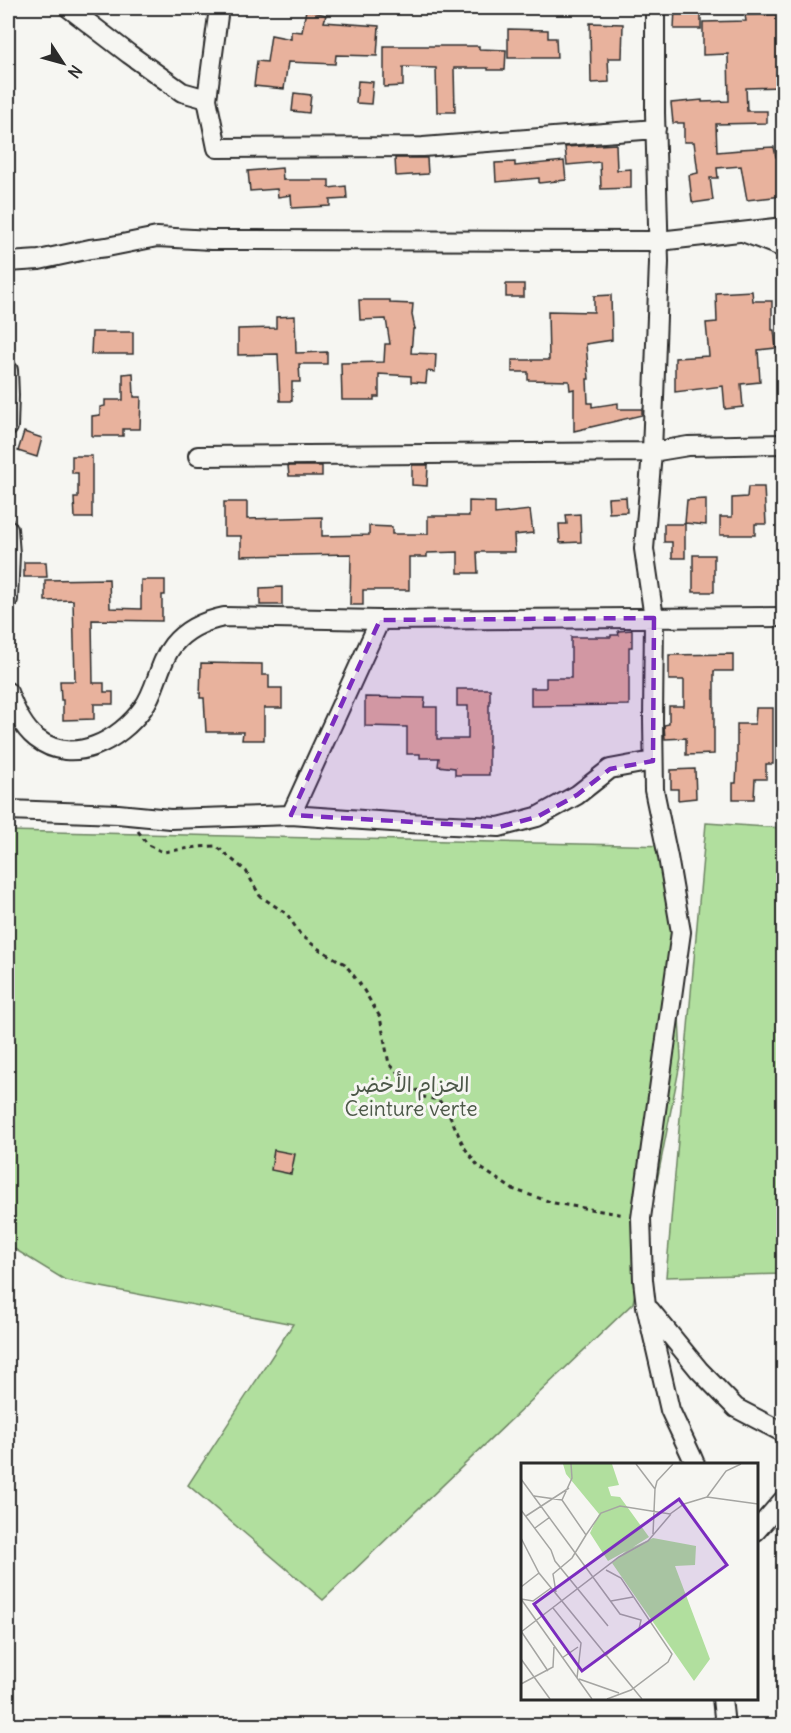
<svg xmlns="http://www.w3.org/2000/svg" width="791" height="1733" viewBox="0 0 791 1733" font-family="Delius,'Playpen Sans Arabic',sans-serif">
<rect width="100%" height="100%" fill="#f6f6f2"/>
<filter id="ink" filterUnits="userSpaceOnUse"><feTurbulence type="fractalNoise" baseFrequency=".0167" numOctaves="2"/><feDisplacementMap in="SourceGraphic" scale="12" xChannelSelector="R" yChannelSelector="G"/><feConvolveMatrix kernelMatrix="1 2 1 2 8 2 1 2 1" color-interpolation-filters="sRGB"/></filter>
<g filter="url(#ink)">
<path fill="#b1df9e" stroke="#6e8564" stroke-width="1.5" d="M706,823L783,828V1274L666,1277Z
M8,831L671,846L681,1059L633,1303L323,1600L188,1485L293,1324L65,1280L8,1245Z"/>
<path fill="#e8b29d" stroke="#2b2b2b" stroke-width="1.5" d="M675,8H701V29H674Z
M306,10L326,15L324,22L379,26L377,56L336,55L335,64L288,62L284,89L254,86L257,61L267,62L271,35L291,39V31L302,32Z
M783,14V45H780L781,74H783V85L782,87L746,88L747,111H767V123L716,124L717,152L740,150V149L774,147L776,157L783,156V196L747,200L741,166L717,168L718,178H710L713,200L693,203L692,201L689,175L698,173L694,142H684V123H673L671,103L702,100V102L729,101L728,54L703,55V22L746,21L745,15Z
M590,23L623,24L622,58H608L609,82L591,83Z
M508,29L548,30V38H556L557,58H508Z
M384,46H479V49L506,50L505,70H488V68H454L455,112H437L436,68L403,67V86L384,87Z
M358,81L373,82L371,104L356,103Z
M294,93L311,95L309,113L292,111Z
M616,144L617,170L631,169V188L601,189L600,162L567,165L565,147Z
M395,158H427L428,174L396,176Z
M564,161L566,180L539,183V178L496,182L495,163L515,162V166Z
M282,168L283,180H329V188L346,186L347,199L330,200V206L292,208L291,195L278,197L277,189L250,191L248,171Z
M506,284H524V297H506Z
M752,291L753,301H772V330H774L776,348L758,350L760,382L741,384L743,407L725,409L723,386L675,392V358L709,356L706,323L717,322L716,293Z
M611,295L612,340L586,344L589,379H587L588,403H592V407L618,403V409H642V415L574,431V389L570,390L569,381L528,380V372H512V360H549L548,311L594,312V296Z
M359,300H390V303L413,304L412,315L415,329H413L411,353L436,354L435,372L427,371L426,383L411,382V376L379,374V397H374V400H342L341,363L384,362L385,344H390L386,319L360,320Z
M295,316L296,353L327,352V364H299L300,382H292V401H280L278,354L238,355V329L276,328V317Z
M92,332H133V354H91Z
M133,373L134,397H141L140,429H123V436H92V416L100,415V407L105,406V400H123V374Z
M24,432L42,438L37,457L18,451Z
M72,456H92V518H75L74,498H78V473H72Z
M412,465H428L427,486L412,485Z
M288,466H322V476H289Z
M748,487H764L766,524H755V535H720V517H732V498L747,497Z
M626,497L627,512L609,513L608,498Z
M706,499V525L685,523L687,500Z
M469,501L495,502V514L530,510L533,533L514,535L515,552H477L478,573H458V552L427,553V557H409V590H363V605H350L351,554L241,556V536H224V502H247V519L322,517V536L369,535V526L392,527V534H428V516H469Z
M580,514L581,542L560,543L559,524H567L566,515Z
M664,524H685V558H672V542H664Z
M693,555H714V592H693Z
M24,562H46L47,577H24Z
M109,579L110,608L141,609V580H165V595H162V621L92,620L93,683H104V692H113V704H94V719L63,720V700H61L60,681H75L73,600L45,601V580Z
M282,587V605H260V588Z
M632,630V647H629V705L531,706V688H546V678H571V637H611V635H619L618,631Z
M733,654V671H714V754L686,755V738L665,739L664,725L669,724V706H684V680H669V655Z
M201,663L262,664V675H269V688H282V708H264V740H242L243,732H206L204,698H200Z
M457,689H490V705H489V775H455V768L438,766L439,758H420V754H407V727L365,726V697L425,698L424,707H437V739H468V706H457Z
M756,708H773V764H766V779H755L754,799H733V783H736L737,765V724H755Z
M695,769L696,798L678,800V789H671V770Z
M274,1150L295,1154L291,1174L271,1170Z"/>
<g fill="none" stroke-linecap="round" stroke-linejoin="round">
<defs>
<path id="minor" d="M69,8L129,54L182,92L207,99L217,148L423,147L656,129
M655,8V113L659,262L652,452L644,549L654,618L653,719L654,790L668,857L681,932L641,1218L643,1280L646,1306L670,1410L692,1457L695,1464
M207,99L219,8
M743,232L784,248
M8,262L39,260L90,249L107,247L157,237L211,240L659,241L784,227
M8,370L9,395L8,427
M198,456L652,452L688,446L784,444
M8,529L10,554L8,599
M8,692C14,708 22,727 36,738C73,767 120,740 143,708C157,689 158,664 173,645C186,629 204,621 224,617L380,620L784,617
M8,810L118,814L170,819L291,815L406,823L499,827L537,817L577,795L610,769L653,761
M291,815L380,620
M650,1310L699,1370L736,1408L784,1433
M756,1531L784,1499
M722,1698L725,1726"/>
</defs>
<use href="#minor" stroke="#2b2b2b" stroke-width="22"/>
<path stroke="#2b2b2b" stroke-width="3" stroke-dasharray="4.5 4.5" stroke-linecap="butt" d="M138,831L148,845L163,852L198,847L216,846L246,871L260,896L287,914L300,934L317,948L345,964L360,984L380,1017L389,1064L409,1081L423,1097L439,1100L450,1116L464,1147L478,1166L512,1189L554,1203L625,1215"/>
<use href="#minor" stroke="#f6f6f2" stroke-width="18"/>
</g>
</g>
<path fill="#7b2cbf" fill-opacity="0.2" stroke="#7b2cbf" stroke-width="4.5" stroke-dasharray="12 8" stroke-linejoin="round" d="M654,618L653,761L610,769L577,795L537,817L499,827L291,815L380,620Z"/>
<g text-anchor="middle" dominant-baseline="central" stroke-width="6" stroke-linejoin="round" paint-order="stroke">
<g font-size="21" fill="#4c5848" stroke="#f6f6f2">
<text x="411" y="1084">الحزام الأخضر<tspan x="411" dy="24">Ceinture verte</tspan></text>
</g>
</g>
<g transform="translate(521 1463)">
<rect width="237" height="237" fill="#f6f6f2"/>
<path d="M42,1H91L98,22L87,24L90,33L99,34L128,74L112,84L132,75L175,83L174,102L154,103L189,196L173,218L91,100L105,88L87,98L69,70L78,51L45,11Z" fill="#b1df9e"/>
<path fill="none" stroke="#a5a5a2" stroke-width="1.5" d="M115,1L134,26L132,71M0,16L99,151L120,157L118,166L84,193M134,26L136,18L152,1M13,33L41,37L65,72L80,50L99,43L149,51L163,41L186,34L237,41M186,34L205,8L220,1M41,37L51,15L50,1M0,47L30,87L34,98L87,163M5,53L48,25M14,65L29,54M0,75L18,110L121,236M85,107L100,115L151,191L147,199L110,227L86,236M0,124L18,110M35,129L32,111L51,95L65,72M0,136L71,236M0,136L12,138L30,125M90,138L112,134M32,145L60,180L56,215M0,168L27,208M0,169L98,94L127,78L150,51M41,195L57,184M0,196L29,236M58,216L98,230M0,221L32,204L33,184"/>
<path fill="#7b2cbf" fill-opacity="0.15" stroke="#7b2cbf" stroke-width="3" d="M158,36L206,102L61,208L13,141Z"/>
<rect width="237" height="237" fill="none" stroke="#2b2b2b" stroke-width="3"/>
</g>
<rect width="791" height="1733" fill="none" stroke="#f6f6f2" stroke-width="30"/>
<rect x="15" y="15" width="761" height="1703" fill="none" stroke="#2b2b2b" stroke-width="2" filter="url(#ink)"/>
<g transform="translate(63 63) rotate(126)" stroke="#f6f6f2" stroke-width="4.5" paint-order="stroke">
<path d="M0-4.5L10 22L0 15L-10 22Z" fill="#2b2b2b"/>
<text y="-9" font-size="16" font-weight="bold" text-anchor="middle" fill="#2b2b2b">N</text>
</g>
</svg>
